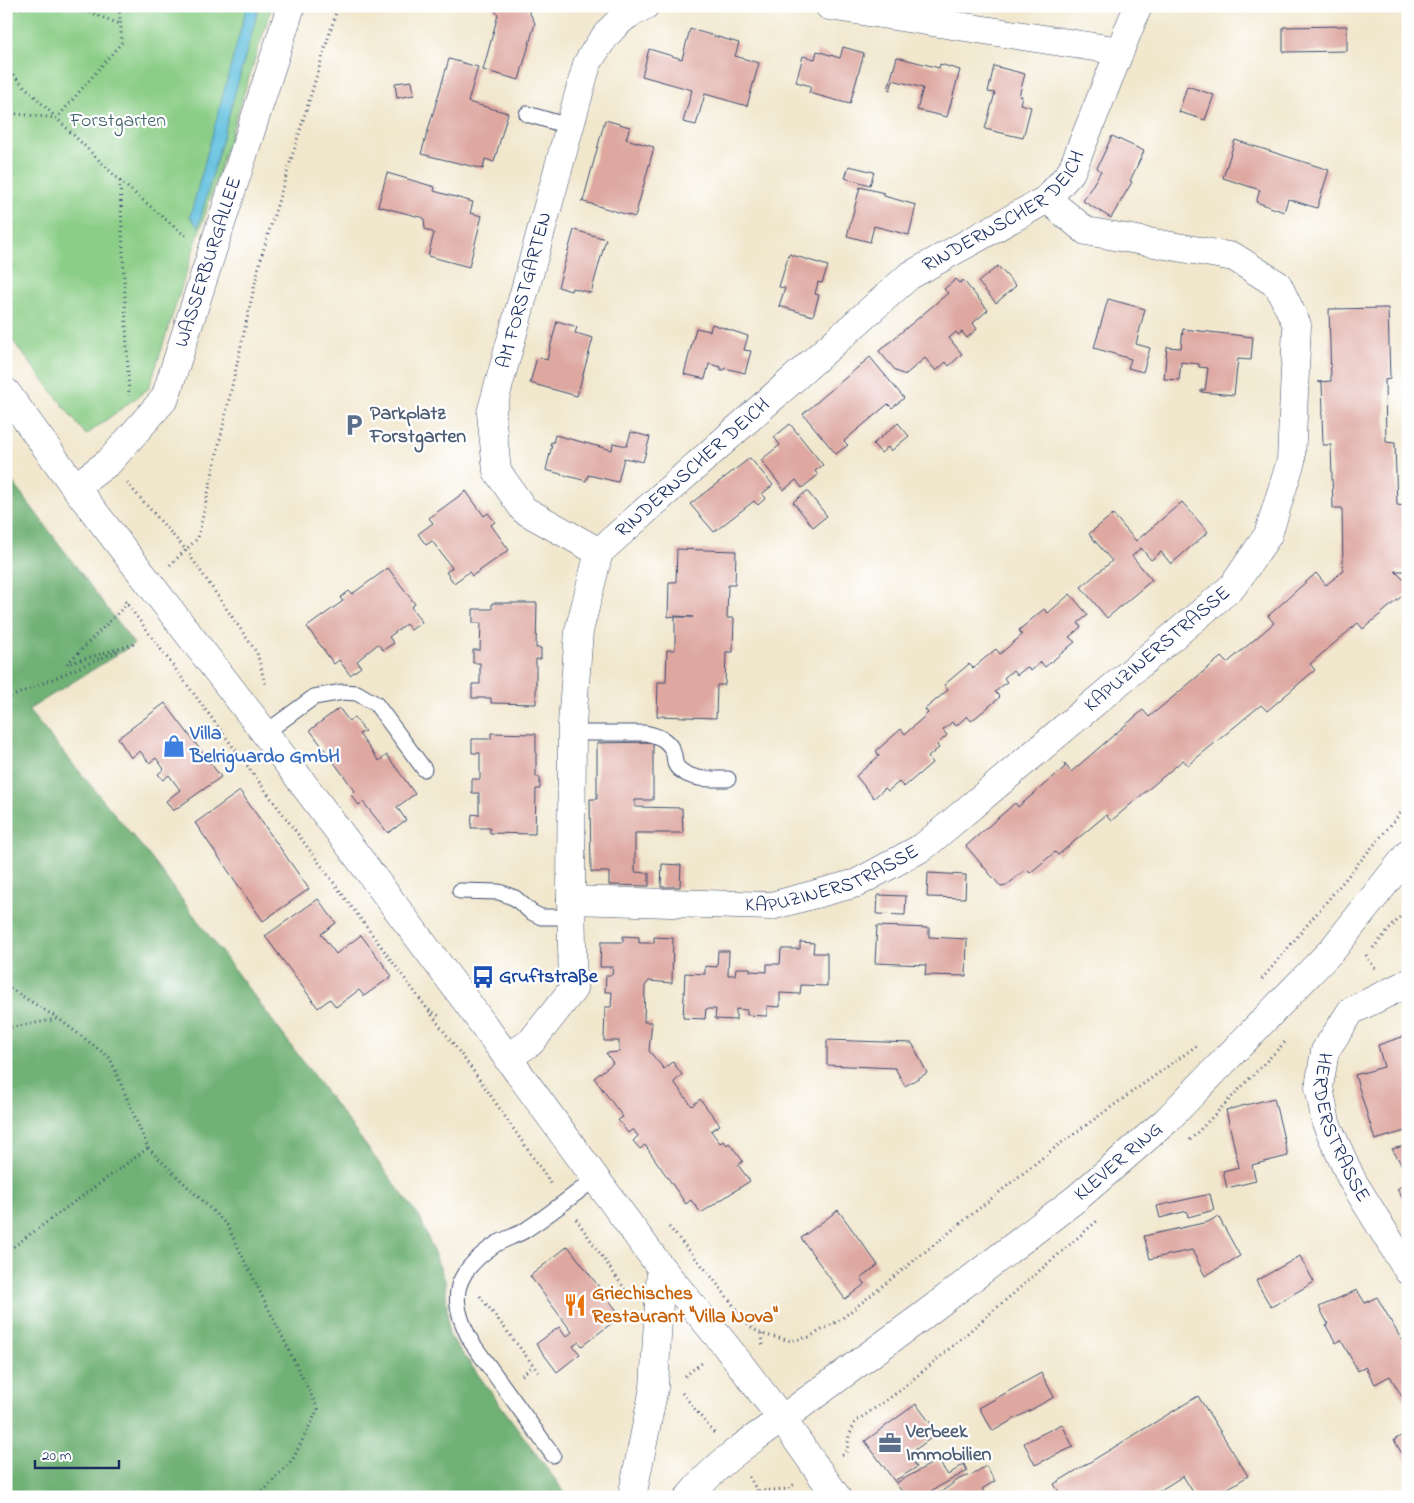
<svg xmlns="http://www.w3.org/2000/svg" width="1414" height="1503" viewBox="0 0 1414 1503" font-family="'Indie Flower',sans-serif">
<rect width="100%" height="100%" fill="#fff"/>
<filter id="ink" filterUnits="userSpaceOnUse"><feTurbulence type="fractalNoise" baseFrequency=".02" numOctaves="2"/><feDisplacementMap in="SourceGraphic" scale="10" xChannelSelector="R" yChannelSelector="G"/><feConvolveMatrix kernelMatrix="1 2 1 2 8 2 1 2 1" color-interpolation-filters="sRGB"/></filter>
<filter id="wash" filterUnits="userSpaceOnUse"><feTurbulence type="fractalNoise" baseFrequency=".0096" numOctaves="4" result="noise"/><feDisplacementMap in="SourceGraphic" scale="20" xChannelSelector="R" yChannelSelector="G"/><feGaussianBlur stdDeviation="1.12" result="paint"/><feColorMatrix in="noise" values="0 0 0 0 0 0 0 0 0 0 0 0 0 0 0 0 0 1.4 0 .05"/><feComposite in="paint" operator="in"/></filter>
<g filter="url(#wash)">
<rect width="100%" height="100%" fill="#f1e7cd"/>
<path fill="#8bce87" stroke="#537e72" d="M6,6H272L149,388L86,435L6,332Z"/>
<path fill="#70b174" stroke="#467069" d="M6,473L134,644L28,710L148,854L420,1218L445,1280L449,1335L568,1497H6Z"/>
<path fill="#60c0de" stroke="#3e789e" d="M247,6H259L198,227L190,217Z"/>
<g id="blocks">
<path fill="#dea8a1" d="M492,6H526L535,23L519,80L483,70L498,15Z
M1347,26V51L1283,52V27Z
M690,29L739,43L735,56L759,63L747,106L705,94L696,125L683,122L692,90L642,76L649,49L682,59Z
M843,47L864,53L850,104L809,93L811,86L796,82L803,56L815,59L817,51L840,58Z
M897,57L939,68L940,64L960,70L947,117L917,110L923,88L893,80L890,90L888,89Z
M449,59L478,67L468,102L508,113L494,162L485,159L483,169L421,154Z
M994,66L1025,74L1019,96H1022L1020,104L1031,107L1023,138L985,129L995,93L988,92Z
M412,81L414,95L397,98L395,83Z
M1187,86L1214,95L1205,120L1179,112Z
M605,120L630,127L626,139L654,147L635,217L581,201H583Z
M1112,136L1144,151L1130,181L1132,182L1111,218L1083,201L1101,171L1097,168Z
M1235,140L1329,170L1317,208L1288,199L1284,212L1256,202L1260,190L1223,178Z
M849,166L874,172L870,185L845,178Z
M387,173L435,187L434,191L473,202L470,213L482,216L469,267L428,256L434,233L425,229L424,218L378,206Z
M860,187L884,193V196L916,205L909,235L874,226L870,242L847,236Z
M574,230L606,239L591,293L572,288L571,291L558,287Z
M789,254L828,266L822,283L818,282L815,294L819,295L813,316L779,306L785,288L779,287Z
M998,266L1016,286L996,303L978,282Z
M956,279L960,283L963,280L988,310L973,323L977,329L967,338L962,332L958,335L956,332L949,338L962,354L949,366L946,362L936,371L925,358L905,375L896,371L879,351L948,293L944,289Z
M1108,299L1145,309L1136,344L1150,348L1143,372L1128,368L1131,359L1094,348Z
M1388,308L1390,379L1385,380L1386,442L1395,443L1397,505L1405,506V571H1395L1408,584V591L1363,629L1358,623L1310,664L1315,670L1267,711L1261,705L1188,765L1183,760L1111,821L1106,815L1058,855L1055,852L1030,873L1026,869L1006,886L1001,887L966,846L1015,803L1018,807L1065,767L1064,763L1071,772L1143,710L1149,717L1221,657L1227,663L1274,623L1268,616L1316,573L1326,585L1343,571L1342,508H1333L1331,445H1323L1322,414L1321,413L1323,412L1322,383L1318,382L1331,381L1329,309Z
M557,321L577,327L575,333L593,338L577,396L530,383L537,357L547,360Z
M712,324L748,336L744,350L751,351L745,373L725,368L724,370H721V367L709,364L705,379L684,374L696,328L710,331Z
M1183,329L1253,337L1251,360L1238,359L1234,395L1201,392V390H1205L1208,368L1199,367V364L1181,362L1179,380L1164,379L1167,347L1181,348Z
M870,357L904,398L892,408L888,404L844,441L848,445L836,454L803,414Z
M898,423L909,436L891,451L888,447L881,453L873,444Z
M790,424L823,465L815,471L818,475L802,488L796,480L784,490L761,460L780,445L774,437Z
M631,432L650,437L643,462L624,458L618,482L588,475L586,481L546,470L552,445H550L551,442L553,443L555,435L612,450L613,443L627,446Z
M750,458L773,485L762,494L766,498L758,505L754,501L714,532L690,504Z
M466,491L484,516L488,513L495,522L491,525L509,550L472,576L469,572L454,583L446,572L452,568L432,541L426,545L418,534L433,523L429,518Z
M807,491L827,516L813,527L793,502Z
M1182,502L1208,532L1171,564L1161,552L1151,560L1141,548L1132,556L1152,580L1107,618L1081,587L1112,561L1089,534L1113,514L1136,541Z
M677,549L736,551L735,585H728L727,618H734L733,652H726L725,685H717L716,718L657,716L658,682H666L667,650H675V617H693L675,616L668,617L669,582H676Z
M388,568L415,604L411,607L422,622L411,630L406,624L389,637L394,643L383,650L378,644L357,661L361,667L350,675L339,660L334,664L307,627L343,601L340,598L349,591L352,594Z
M1070,594L1088,615L1078,623L1081,627L1069,637L1075,642L1045,667L1041,662L1031,671L1027,667L1017,675L1013,670L1004,678L1007,682L995,692L1000,697L986,709L971,721L967,716L956,726L952,722L943,730L947,735L937,745L939,748L928,757L932,763L904,787L899,782L888,791L885,788L874,798L856,776L879,756L876,751L901,729L905,734L928,713L925,709L948,690L944,685L969,664L973,668L996,649L1000,654L1022,635L1019,630L1032,619L1044,609L1048,613Z
M492,603H537L536,648H541V659H536V704L491,703V698H472V684H480V663H473V650H480L481,623H473V609H492Z
M165,703L221,777L173,811L166,801L180,790L169,775L163,780L158,774L164,769L156,758L149,763L140,751L131,758L118,738Z
M339,708L349,721L354,717L365,731L359,734L379,761L387,755L415,794L397,807L406,820L388,833L363,802L359,805L351,795L355,791L310,730Z
M491,733L536,734V777H540V789H536L535,834L490,833V828H471L472,814L479,815V793H472V779H480V753H472V739H491Z
M653,742V800H635V807L682,808L683,833H635V872L649,873V886L609,885V872H591L590,799H597V743Z
M240,791L309,889L263,921L195,823Z
M662,864L681,865L680,887H661Z
M928,873L966,875L965,898L927,897Z
M878,895L906,896L905,915L877,914Z
M318,899L336,923L321,934L336,954L361,935L392,976L364,996L359,990L336,1007L330,999L318,1008L265,936Z
M877,926L929,928V937L967,939L966,976L925,975L926,965L875,963Z
M623,936L639,937V943H654V937L673,938L672,983L649,981L645,986L644,1022H652L649,1051L664,1069L673,1062L682,1075L674,1082L692,1106L700,1099L720,1125L711,1131L720,1143L724,1141L727,1145L729,1143L743,1161L738,1165L750,1181L701,1213L691,1200L686,1204L645,1145L640,1149L633,1141L638,1136L633,1129L628,1133L618,1120L623,1117L594,1078L613,1063L606,1053L619,1052V1041H604L605,1007H611L612,992H605L606,975H612L613,967H600L601,942H623Z
M800,942L814,943L813,953H827V986L801,985L800,994L780,993V1007L767,1006V1016L747,1015V1010L736,1009V1020L715,1019L716,1009H706L705,1019L683,1018L685,973L705,974V966L717,967L718,951H729L728,975H735L736,968H750V971L767,972V964H780L781,949H800Z
M1408,1035V1130L1375,1140L1355,1075L1384,1067L1378,1045Z
M827,1040L912,1043L927,1073L905,1086L895,1068L827,1065Z
M1274,1098L1288,1156L1252,1165L1256,1181L1227,1188L1223,1171L1239,1167L1226,1110Z
M1408,1145V1175L1392,1149Z
M1408,1182V1208L1397,1189Z
M1210,1194L1214,1210L1188,1217L1187,1211L1160,1218L1157,1206Z
M838,1210L878,1265L861,1278L865,1284L845,1299L801,1238Z
M1218,1216L1240,1256L1205,1276L1192,1250L1150,1259L1144,1236L1208,1222Z
M568,1246L621,1316L582,1346L579,1342L573,1346L580,1354L557,1372L536,1344L559,1327L566,1337L572,1332L530,1276Z
M1300,1256L1314,1282L1271,1307L1256,1281Z
M1357,1290L1365,1303L1377,1297L1408,1351V1407L1390,1376L1375,1384L1365,1367L1358,1371L1341,1340L1336,1343L1326,1326L1328,1324L1319,1307Z
M1041,1373L1054,1397L993,1431L979,1408Z
M1198,1396L1248,1476L1214,1497H1196L1183,1476L1150,1497H1062L1054,1484Z
M916,1404L938,1433L908,1455L917,1467L896,1480L898,1482L938,1460L948,1475L964,1464L967,1471L920,1497H906L865,1441Z
M1062,1424L1073,1447L1035,1465L1024,1443Z
M1408,1432V1464L1394,1440Z
M986,1466L995,1481L982,1489L986,1495L984,1497H934L959,1479L971,1475Z"/>
</g>
</g>
<g filter="url(#ink)">
<use href="#blocks" fill-opacity="0" stroke="#3b4b6f" stroke-width="1"/>
<g fill="none" stroke-linecap="round" stroke-linejoin="round">
<defs>
<path id="lane" d="M527,114L568,126
M265,733L314,697L343,692L357,693L376,704L424,769
M572,733H645C659,736 670,740 674,755C675,761 674,765 679,769C692,781 712,779 728,779
M460,891L499,892L515,898L531,912L541,917H571
M553,1455L472,1343C447,1298 453,1273 496,1244C505,1239 515,1236 524,1231C549,1215 572,1196 595,1179"/>
<g id="street">
<path d="M829,6L1120,51"/>
<path id="s1" d="M75,487L109,462L165,398L291,6"/>
<path id="s2" d="M599,552L524,510L497,471L491,413L587,64C601,40 617,16 645,6"/>
<path id="s3" d="M571,900L771,906L857,883L923,847L1233,586L1268,535L1291,461L1297,325L1278,285L1234,257L1086,231L1047,199"/>
<path id="s4" d="M1408,983L1351,1011L1325,1051L1319,1087L1326,1123L1352,1180L1408,1271"/>
<path id="s5" d="M507,1058L531,1042L573,989L571,900L572,724L579,631L599,552L909,276L1047,199L1071,172L1138,6"/>
</g>
<path id="secondary" d="M689,1497C716,1464 748,1442 782,1419L837,1497"/>
<g id="primary">
<path id="s6" d="M6,392L75,487L265,733L469,1005L661,1268L726,1346L782,1419L920,1318L1077,1198L1166,1121L1333,949L1408,854"/>
<path d="M632,1497L654,1388L661,1268"/>
</g>
</defs>
<use href="#lane" stroke="#3b4b6f" stroke-width="17"/>
<use href="#street" stroke="#3b4b6f" stroke-width="29"/>
<use href="#secondary" stroke="#3b4b6f" stroke-width="29"/>
<use href="#primary" stroke="#3b4b6f" stroke-width="29"/>
<path stroke="#3b4b6f" stroke-width="3" stroke-dasharray="1 4" stroke-linecap="butt" d="M60,6L78,8L120,24
M6,10L39,6
M6,68L120,181L188,238
M6,113L57,118L122,42L119,6
M120,181L129,396
M127,483L186,550L257,653L266,687
M170,565L198,538L260,261L338,6
M125,601L480,1080L552,1185
M128,603L67,664L134,644
M6,699L120,650
M1373,948L1408,908
M1366,955L1375,969
M1262,979L1408,804
M6,986L59,1019L110,1058L148,1148L6,1252
M429,1010L441,1017
M6,1028L59,1019
M1190,1140L1287,1040
M148,1148L227,1225L318,1409L293,1459L258,1497
M576,1219L631,1298
M669,1227L711,1276L750,1327L762,1334L791,1341L809,1337L840,1320L1057,1146L1199,1044
M480,1296L540,1374
M762,1334L763,1346
M522,1375L533,1366
M685,1376L703,1362
M682,1393L714,1433
M842,1455L847,1451L849,1436L855,1422L898,1392L941,1356L1097,1221
M749,1477L761,1497
M759,1491L787,1489L795,1484"/>
<use href="#lane" stroke="#fff" stroke-width="15"/>
<use href="#street" stroke="#fff" stroke-width="28"/>
<use href="#secondary" stroke="#fff" stroke-width="28"/>
<use href="#primary" stroke="#fff" stroke-width="28"/>
</g>
</g>
<defs>
<symbol id="parking-bare" viewBox="-9 -9 18 18"><path d="M-3.5-5.5H1a3.5 3.5 0 0 1 0 7H-1V5.5H-3.5ZM-1-3.4V-.6H.8a1.4 1.4 0 0 0 0-2.8Z" fill="#5c6f8a" stroke="#fff" stroke-width="2.5" paint-order="stroke"/></symbol>
<symbol id="shop-bare" viewBox="-9 -9 18 18"><path d="M-5-2.5h2.3a2.7 3.5 0 0 1 5.4 0H5L5.5 6h-11ZM-1.5-2.5h3a1.5 2.3 0 0 0-3 0Z" fill="#3f7fe0" stroke="#fff" stroke-width="2.5" paint-order="stroke"/></symbol>
<symbol id="bus-bare" viewBox="-9 -9 18 18"><path d="M-5-6H5V4H4V6H2V4H-2V6H-4V4H-5ZM-3.5-4V0h7V-4ZM-3.5 1.2v1.5H-2V1.2ZM2 1.2v1.5H3.5V1.2Z" fill="#1a4fb4" stroke="#fff" stroke-width="2.5" paint-order="stroke"/></symbol>
<symbol id="restaurant-bare" viewBox="-9 -9 18 18"><path d="M-5-6h1v4h1v-4h1v4h1v-4h1v5L-1.5 .5V6h-2V.5L-5-1ZM5-6V6H3V1.5H1.5Q1.5-4 5-6Z" fill="#e8710a" stroke="#fff" stroke-width="2.5" paint-order="stroke"/></symbol>
<symbol id="office-bare" viewBox="-9 -9 18 18"><path d="M-6-3h4V-5.5h4V-3h4V5H-6ZM-1-4.5V-3h2v-1.5ZM-6 0V1H6V0Z" fill="#5c6f8a" stroke="#fff" stroke-width="2.5" paint-order="stroke"/></symbol>
</defs>
<g fill-rule="evenodd">
<use href="#parking-bare" x="338" y="409" width="32" height="32"/>
<use href="#shop-bare" x="158" y="730" width="32" height="32"/>
<use href="#bus-bare" x="467" y="961" width="32" height="32"/>
<use href="#restaurant-bare" x="559" y="1289" width="32" height="32"/>
<use href="#office-bare" x="874" y="1427" width="32" height="32"/>
</g>
<g text-anchor="middle" dominant-baseline="central" stroke-width="4.5" stroke-linejoin="round" paint-order="stroke">
<g font-size="20" fill="#3d5f6a" stroke="#fff">
<text x="118" y="121">Forstgarten</text>
</g>
<g font-size="20" fill="#1b2f5e" stroke="#fff">
<text stroke="none"><textPath href="#s5" startOffset="1068">RINDERNSCHER DEICH</textPath></text>
<text stroke="none"><textPath href="#s1" startOffset="270">WASSERBURGALLEE</textPath></text>
<text stroke="none"><textPath href="#s2" startOffset="319">AM FORSTGARTEN</textPath></text>
<text stroke="none"><textPath href="#s5" startOffset="662">RINDERNSCHER DEICH</textPath></text>
<text stroke="none"><textPath href="#s3" startOffset="671">KAPUZINERSTRASSE</textPath></text>
<text stroke="none"><textPath href="#s3" startOffset="266">KAPUZINERSTRASSE</textPath></text>
<text stroke="none"><textPath href="#s4" startOffset="192">HERDERSTRASSE</textPath></text>
<text stroke="none"><textPath href="#s6" startOffset="1711">KLEVER RING</textPath></text>
</g>
<g font-size="20" font-weight="bold" fill="#4e5e75" stroke="#fff" text-anchor="start">
<text x="370" y="414">Parkplatz<tspan x="370" dy="23">Forstgarten</tspan></text>
<text x="906" y="1432">Verbeek<tspan x="906" dy="23">Immobilien</tspan></text>
</g>
<g font-size="20" font-weight="bold" fill="#366cbe" stroke="#fff" text-anchor="start">
<text x="190" y="734">Villa<tspan x="190" dy="23">Belriguardo GmbH</tspan></text>
</g>
<g font-size="20" font-weight="bold" fill="#164399" stroke="#fff" text-anchor="start">
<text x="499" y="977">Gruftstraße</text>
</g>
<g font-size="20" font-weight="bold" fill="#c56008" stroke="#fff" text-anchor="start">
<text x="592" y="1294">Griechisches<tspan x="592" dy="23">Restaurant "Villa Nova"</tspan></text>
</g>
</g>
<rect width="1414" height="1503" fill="none" stroke="#fff" stroke-width="25"/>
<path d="M35 1460v8h84v-8" fill="none" stroke="#1b2f5e" stroke-width="2.5"/>
<text x="42" y="1460" font-size="15" fill="#1b2f5e" stroke="#ffffff" stroke-width="4" paint-order="stroke">20 m</text>
</svg>
